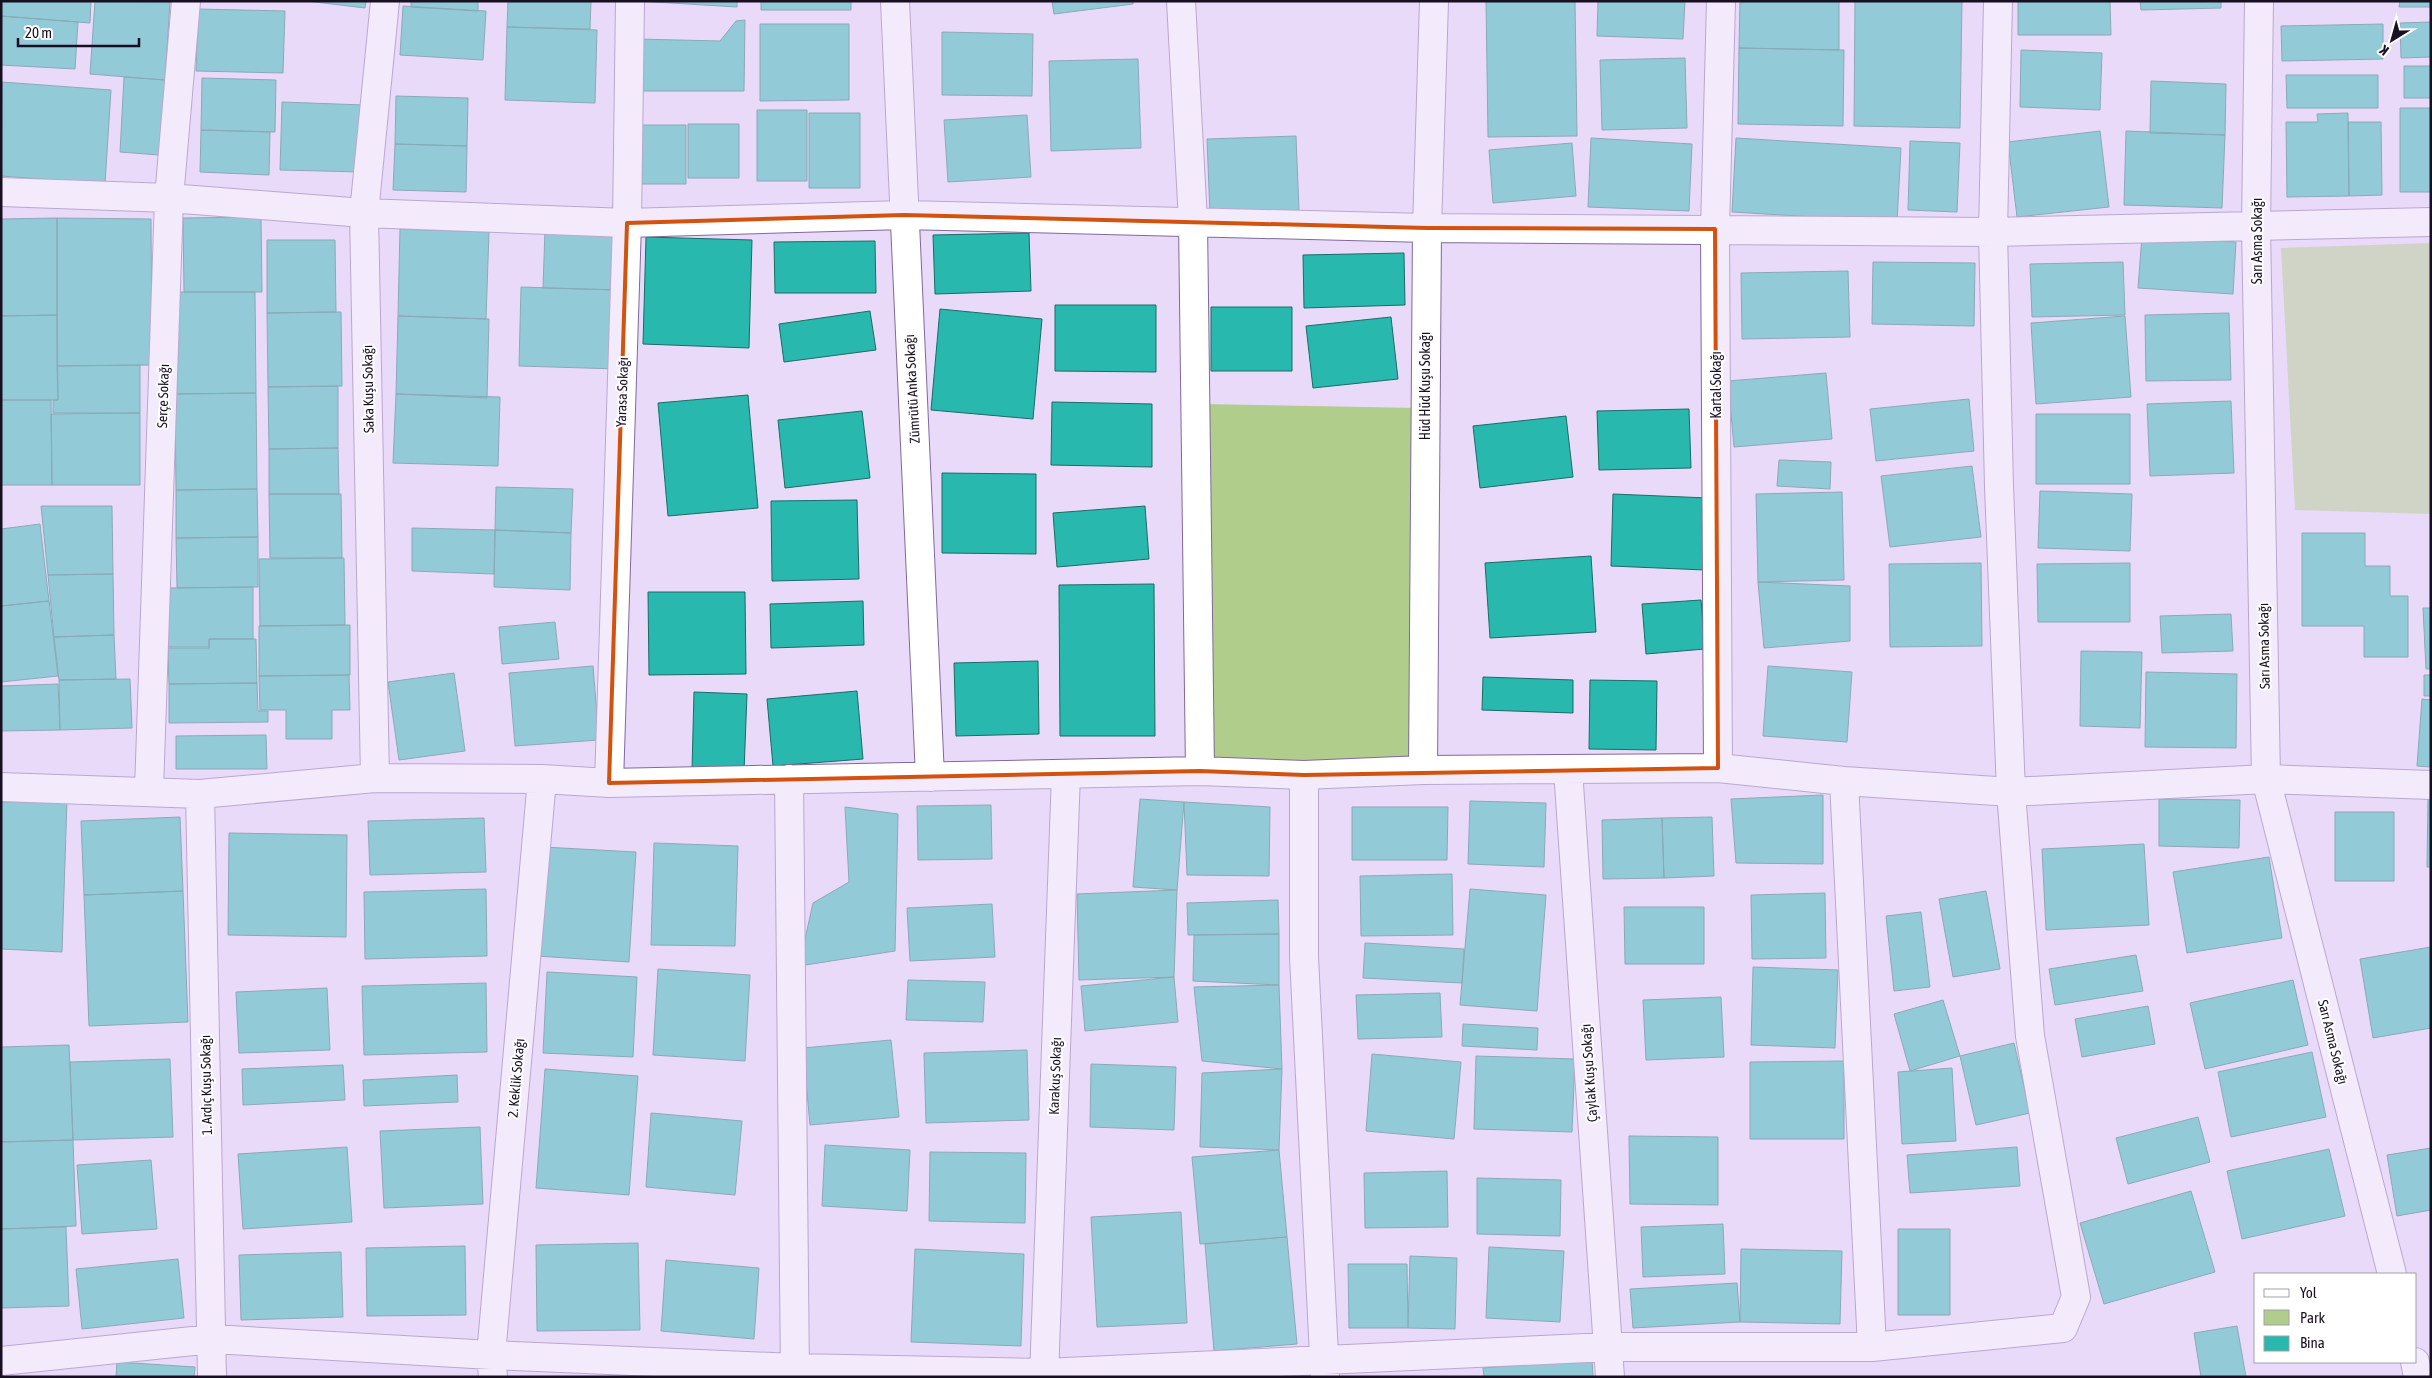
<svg xmlns="http://www.w3.org/2000/svg" width="2432" height="1378" viewBox="0 0 2432 1378" font-family="'Asap Condensed',sans-serif">
<rect width="100%" height="100%" fill="#e9daf9"/>
<path fill="#b1cd8b" d="M2431,243V514L2295,510L2281,248Z
M1203,404L1419,408L1416,760L1208,764Z"/>
<path fill="#29b8ad" stroke="#1a6c65" d="M2,1H91L90,23L1,16Z
M95,1L170,2L165,80L90,74Z
M307,1H366L365,8Z
M411,1H478V11L411,7Z
M508,1H591L590,29L507,27Z
M637,1H737V7Z
M761,1H851V10H761Z
M1052,1H1133V4L1054,14Z
M1486,1H1575L1577,136L1488,137Z
M1598,1H1685L1683,39L1597,36Z
M1740,1H1839V50L1739,48Z
M1855,1H1962L1960,128L1854,126Z
M2018,1H2110L2111,35H2018Z
M2140,1H2221V8L2141,10Z
M2400,1H2431V7H2399Z
M403,6L486,11L483,60L400,55Z
M198,9L285,11L283,73L196,71Z
M1,16L78,22L75,69L1,65Z
M745,20L744,91H638L637,39L720,41L736,21Z
M2431,22V57L2401,58L2400,23Z
M760,24H849V100L760,101Z
M2383,24V59L2282,61L2281,26Z
M507,27L597,30L595,103L505,100Z
M942,32L1033,34L1032,96L942,95Z
M1739,48L1844,50L1843,126L1738,124Z
M2021,50L2102,53L2100,110L2020,107Z
M1685,58L1687,128L1602,130L1600,60Z
M1138,59L1141,148L1051,151L1049,61Z
M2404,66H2431V98H2404Z
M2286,75H2378V108H2287Z
M124,77L165,80L159,155L120,152Z
M202,78L276,80L275,132L201,130Z
M2151,81L2226,84L2225,135L2150,133Z
M2,82L111,90L105,184L1,176Z
M396,96L468,98L467,146L395,144Z
M282,102L364,105L362,172L280,170Z
M2400,108H2431V192H2400Z
M757,110H807V181H757Z
M809,113H860V188H809Z
M2348,113L2349,196L2287,197L2286,122H2318L2317,114Z
M1027,115L1031,177L948,182L944,120Z
M2348,122H2381L2382,195L2349,196Z
M688,124H739V178H688Z
M636,125H686V184H636Z
M201,130L270,132L269,175L200,172Z
M2100,131L2109,207L2017,217L2008,142Z
M2126,131L2225,135L2222,208L2124,205Z
M1296,136L1299,211L1210,215L1207,139Z
M1591,138L1692,144L1689,211L1588,207Z
M1736,138L1901,148L1897,222L1732,212Z
M1910,141L1960,143L1957,212L1908,210Z
M1572,143L1576,196L1493,203L1489,150Z
M395,144L467,146L466,192L393,190Z
M261,217L262,292H184L183,218Z
M57,218V315L1,316V219Z
M57,218L151,219L152,365L57,366Z
M400,229L489,232L486,319L398,316Z
M545,230L621,231L619,290L543,288Z
M1029,233L1031,291L935,294L933,235Z
M2142,236L2236,242L2233,294L2138,288Z
M646,237L752,240L749,348L643,344Z
M267,240H335L336,312L267,313Z
M875,241L876,293H775L774,242Z
M1404,253L1405,305L1304,308L1303,255Z
M1873,262L1975,263L1974,326L1872,324Z
M2123,262L2125,315L2032,317L2030,264Z
M1848,271L1850,337L1742,339L1741,273Z
M521,287L619,290L618,369L519,366Z
M174,292H255L256,393L175,394Z
M1055,305H1156V372L1055,371Z
M1211,307H1292V371H1211Z
M940,309L1042,319L1033,419L931,410Z
M870,311L876,350L784,362L779,324Z
M336,312H341L342,386L268,387L267,313Z
M2229,313L2231,380L2146,381L2145,315Z
M57,315L58,400H1V316Z
M398,316L489,319L487,398L396,394Z
M2125,316L2131,397L2036,404L2031,323Z
M1391,317L1398,379L1313,388L1306,326Z
M140,365V413H53V400H58L57,366Z
M1826,373L1832,439L1734,447L1728,381Z
M338,386V448L269,449L268,387Z
M256,393L257,489L176,490L175,394Z
M396,394L500,397L498,466L393,463Z
M748,395L758,508L668,516L658,403Z
M1969,399L1974,451L1876,461L1870,409Z
M1,400H51L52,485H1Z
M2231,401L2234,473L2150,476L2147,404Z
M1052,402L1152,404V467L1051,465Z
M1689,409L1691,468L1599,470L1597,411Z
M862,411L870,478L785,488L778,420Z
M140,413V485H52L51,414Z
M2036,414H2130V484H2036Z
M1566,416L1573,477L1480,488L1473,426Z
M338,448L339,494H269V449Z
M1779,460L1831,462L1830,489L1777,486Z
M1972,466L1981,537L1890,547L1881,476Z
M942,473L1036,474V554L942,553Z
M496,487L573,489L571,533L495,530Z
M257,489L258,537L176,538V490Z
M2040,491L2132,494L2130,551L2038,548Z
M1842,492L1844,580L1758,582L1756,494Z
M269,494H341L342,558H270Z
M1613,494L1708,498L1705,570L1611,566Z
M857,500L859,579L772,581L771,501Z
M41,506H112L113,574L48,575Z
M1145,506L1149,559L1057,567L1053,513Z
M40,524L49,601L1,606V529Z
M412,528L495,530L494,574L412,571Z
M495,530L571,533L570,590L494,587Z
M2302,533H2365V566H2390V596H2408V657H2364V626H2302Z
M258,537V587L177,588L176,538Z
M1591,556L1596,632L1490,638L1485,563Z
M344,558L345,625L260,626L259,559Z
M1981,563L1982,646L1890,647L1889,564Z
M2130,563V622H2038L2037,564Z
M113,574L114,635L54,637L48,575Z
M1758,582L1850,586V641L1764,648Z
M1154,584L1155,736H1060L1059,585Z
M253,587V639H209V647H168V588Z
M648,592H745L746,674L649,675Z
M1701,600L1705,649L1646,654L1642,604Z
M49,601L58,676L1,682V606Z
M863,601L864,645L771,648L770,604Z
M2423,608H2431V669H2426Z
M2231,614L2233,651L2162,653L2160,616Z
M555,622L559,659L502,664L499,627Z
M350,625V675L259,676V626Z
M114,635L116,679L59,680L54,637Z
M209,639H256L257,683L169,684L168,648H209Z
M2081,651L2142,652L2140,728L2080,726Z
M1038,661L1039,734L956,736L954,663Z
M593,666L599,740L515,746L509,673Z
M1768,666L1852,672L1847,742L1763,736Z
M2146,672L2237,674L2236,748L2145,747Z
M454,673L465,751L399,760L388,682Z
M349,675L350,710H332V739H286V710H260L259,676Z
M2424,675H2431V696H2424Z
M1483,677L1573,680V713L1482,710Z
M130,679L132,728L60,730L59,680Z
M1590,680L1657,681L1656,750L1589,749Z
M257,683L258,711H268V722L169,723V684Z
M58,684L60,730L1,731V686Z
M857,691L863,759L773,766L767,699Z
M694,692L747,694L744,772L692,770Z
M2422,699L2431,700V767L2417,766Z
M266,735L267,769H176V736Z
M1823,795V864L1736,863L1731,799Z
M2428,798H2431V867H2427Z
M1140,799L1184,802L1177,890L1133,887Z
M2159,799L2240,800L2239,848L2159,846Z
M67,800L62,952L1,949V802Z
M1470,801L1546,803L1544,867L1468,864Z
M1184,802L1270,807L1269,876L1187,875Z
M991,805L992,859L918,860L917,806Z
M845,807L898,814L895,951L799,966L813,903L849,882Z
M1352,807H1448L1447,860H1352Z
M2335,812H2394V881H2335Z
M180,817L183,891L84,895L81,821Z
M1712,817L1714,876L1664,878L1662,818Z
M484,818L486,872L370,875L368,821Z
M1662,818L1664,878L1603,879L1602,820Z
M229,833L347,835L346,937L228,935Z
M654,843L738,846L735,946L651,945Z
M2144,844L2149,925L2046,930L2042,849Z
M543,847L636,852L629,962L536,956Z
M2269,857L2282,938L2187,953L2173,872Z
M1452,874L1453,935L1361,936L1360,876Z
M486,889L487,956L365,959L364,892Z
M1470,889L1546,895L1537,1011L1460,1005Z
M1177,890L1174,977L1079,980L1077,894Z
M183,891L188,1022L89,1026L84,895Z
M1986,891L2000,969L1953,977L1939,899Z
M1825,893L1826,958L1752,959L1751,895Z
M1278,900L1279,934L1188,935L1187,903Z
M992,904L995,957L910,961L907,908Z
M1624,907H1704V964H1625Z
M1921,912L1930,987L1894,991L1886,916Z
M1279,934V985L1193,981L1194,935Z
M1365,943L1464,949L1462,983L1363,978Z
M2431,947V1028L2373,1038L2360,959Z
M2136,955L2143,991L2055,1005L2049,969Z
M1753,967L1838,970L1835,1048L1751,1045Z
M658,969L750,975L745,1061L653,1055Z
M547,972L637,977L633,1057L543,1053Z
M1174,977L1178,1022L1085,1031L1081,986Z
M908,980L985,982L983,1022L906,1020Z
M2293,980L2308,1045L2205,1069L2190,1003Z
M486,983L487,1052L364,1055L362,986Z
M1279,985L1282,1069L1202,1061L1194,987Z
M327,988L330,1050L239,1053L236,992Z
M1440,993L1442,1037L1358,1039L1356,995Z
M1721,997L1724,1057L1646,1060L1643,1000Z
M1943,1000L1960,1056L1910,1071L1894,1014Z
M2148,1006L2155,1044L2082,1057L2075,1019Z
M1463,1024L1538,1028L1537,1050L1462,1046Z
M891,1040L899,1117L810,1125L803,1048Z
M2014,1043L2030,1113L1976,1125L1960,1056Z
M69,1045L73,1140L1,1142V1047Z
M1027,1050L1029,1120L926,1123L924,1053Z
M2312,1052L2326,1117L2231,1137L2218,1072Z
M1372,1054L1461,1062L1454,1139L1366,1131Z
M1476,1056L1575,1059L1572,1132L1474,1129Z
M170,1059L173,1137L73,1140L70,1062Z
M1844,1061V1139H1750V1062Z
M1091,1064L1176,1067L1174,1130L1090,1127Z
M343,1065L345,1100L243,1105L242,1069Z
M1952,1068L1956,1141L1902,1144L1898,1072Z
M545,1069L638,1076L629,1195L536,1188Z
M1282,1069L1279,1150L1200,1147L1202,1073Z
M457,1075L458,1102L364,1106L363,1080Z
M651,1113L742,1121L735,1195L646,1187Z
M2198,1117L2210,1162L2128,1184L2116,1138Z
M480,1127L483,1204L384,1208L380,1131Z
M1629,1136L1718,1137V1205L1630,1204Z
M73,1140L76,1226L1,1229V1142Z
M825,1145L910,1150L907,1211L822,1206Z
M347,1147L352,1222L243,1229L238,1154Z
M2017,1147L2020,1186L1910,1193L1907,1155Z
M2431,1148V1210L2397,1216L2387,1155Z
M2329,1149L2345,1216L2242,1239L2227,1171Z
M1279,1150L1287,1237L1200,1244L1192,1157Z
M930,1152L1026,1153L1025,1223L929,1221Z
M151,1160L157,1229L82,1234L77,1165Z
M1447,1171L1448,1227L1365,1228L1364,1173Z
M1477,1178L1561,1180L1560,1236L1477,1234Z
M2191,1191L2215,1272L2104,1304L2080,1223Z
M1181,1212L1187,1323L1097,1327L1091,1217Z
M1723,1224L1725,1274L1643,1277L1641,1227Z
M66,1227L69,1306L1,1308V1229Z
M1898,1229H1950V1315H1898Z
M1287,1237L1297,1344L1214,1351L1205,1244Z
M638,1243L640,1330L537,1331L536,1245Z
M465,1246L466,1315L367,1316L366,1248Z
M1489,1247L1564,1251L1560,1322L1486,1318Z
M915,1249L1024,1254L1021,1346L911,1342Z
M1741,1249L1842,1251L1840,1324L1740,1322Z
M341,1252L343,1317L241,1320L239,1255Z
M1410,1256L1457,1258L1455,1329L1408,1328Z
M178,1259L184,1318L82,1329L76,1269Z
M666,1260L759,1268L754,1339L661,1331Z
M1348,1264H1407L1408,1328H1349Z
M1737,1283L1740,1322L1633,1328L1630,1289Z
M2237,1326L2246,1377H2201L2194,1333Z
M1592,1359L1593,1377H1484L1483,1368Z
M117,1362L195,1367L194,1377H116Z
M1306,1374V1377H1273Z"/>
<g fill="none" stroke-linecap="round" stroke-linejoin="round">
<defs>
<path id="minor" d="M895,1L930,777
M1181,1L1193,221L1200,771
M2259,1L2256,227L2266,779L2392,1274
M1,192L169,198L364,213L627,223L904,215L1427,228L1993,232L2431,222
M1718,768L1715,229L1721,1
M1423,770L1427,228L1434,1
M1568,770L1610,1377
M1304,775V957L1325,1375
M375,778L364,213L385,1
M789,779L795,1377
M1844,781L1872,1347
M609,783L627,223L630,1
M1,787L200,794L375,778L542,779L609,783L1200,771L1304,775L1423,770L1718,768L1844,781L2011,792L2266,779L2431,785
M149,791L169,198L186,1
M200,794L212,1377
M1,1361L212,1339L491,1355L795,1368L1044,1373L1608,1347H1872L2063,1328L2076,1297L2030,1036L2011,792L1999,486L1993,232L1998,1
M2415,1362L2418,1377
M493,1377L491,1355L542,779
M1044,1377L1066,774"/>
</defs>
<use href="#minor" stroke="#816999" stroke-width="30"/>
<use href="#minor" stroke="#fff" stroke-width="28"/>
</g>
<path d="M0 0H2432V1378H0ZM904,215L1427,228L1715,229L1718,768L1304,775L1200,771L609,783L627,223Z" fill="#e9daf9" fill-opacity=".55" fill-rule="evenodd"/>
<path fill="none" stroke="#d3520e" stroke-width="4" stroke-linejoin="round" d="M904,215L1427,228L1715,229L1718,768L1304,775L1200,771L609,783L627,223Z"/>
<g text-anchor="middle" dominant-baseline="central" stroke-width="4" stroke-linejoin="round" paint-order="stroke">
<g font-size="14" fill="#190f22" stroke="#fff">
<text transform="translate(2257 241) rotate(-90)">Sarı Asma Sokağı</text>
<text transform="translate(1716 385) rotate(-90)">Kartal Sokağı</text>
<text transform="translate(1425 386) rotate(-90)">Hüd Hüd Kuşu Sokağı</text>
<text transform="translate(368 389) rotate(-91)">Saka Kuşu Sokağı</text>
<text transform="translate(912 389) rotate(-93)">Zümrütü Anka Sokağı</text>
<text transform="translate(622 392) rotate(-88)">Yarasa Sokağı</text>
<text transform="translate(163 396) rotate(-88)">Serçe Sokağı</text>
<text transform="translate(2264 646) rotate(-91)">Sarı Asma Sokağı</text>
<text transform="translate(2333 1042) rotate(76)">Sarı Asma Sokağı</text>
<text transform="translate(1589 1073) rotate(-94)">Çaylak Kuşu Sokağı</text>
<text transform="translate(1055 1076) rotate(-88)">Karakuş Sokağı</text>
<text transform="translate(516 1078) rotate(-85)">2. Keklik Sokağı</text>
<text transform="translate(206 1085) rotate(-91)">1. Ardıç Kuşu Sokağı</text>
</g>
</g>
<rect width="2432" height="1378" fill="none" stroke="#190f22" stroke-width="5"/>
<rect x="2254" y="1273" width="162" height="90" fill="#ffffff" stroke="#a39fa7"/>
<rect x="2264" y="1289" width="25" height="8" fill="#ffffff" stroke="#a39fa7"/>
<text x="2300" y="1298" font-size="15" fill="#190f22">Yol</text>
<rect x="2264" y="1310" width="25" height="15" fill="#b1cd8b" stroke="#a39fa7"/>
<text x="2300" y="1323" font-size="15" fill="#190f22">Park</text>
<rect x="2264" y="1336" width="25" height="15" fill="#29b8ad" stroke="#a39fa7"/>
<text x="2300" y="1348" font-size="15" fill="#190f22">Bina</text>
<g transform="translate(2392 40) rotate(217)" stroke="#ffffff" stroke-width="4" paint-order="stroke">
<path d="M0-4L9 19L0 12L-9 19Z" fill="#190f22"/>
<text y="-8" font-size="14" font-weight="bold" text-anchor="middle" fill="#190f22">K</text>
</g>
<path d="M18 38v8h121v-8" fill="none" stroke="#190f22" stroke-width="2.5"/>
<text x="25" y="38" font-size="15" fill="#190f22" stroke="#ffffff" stroke-width="4" paint-order="stroke">20 m</text>
</svg>
